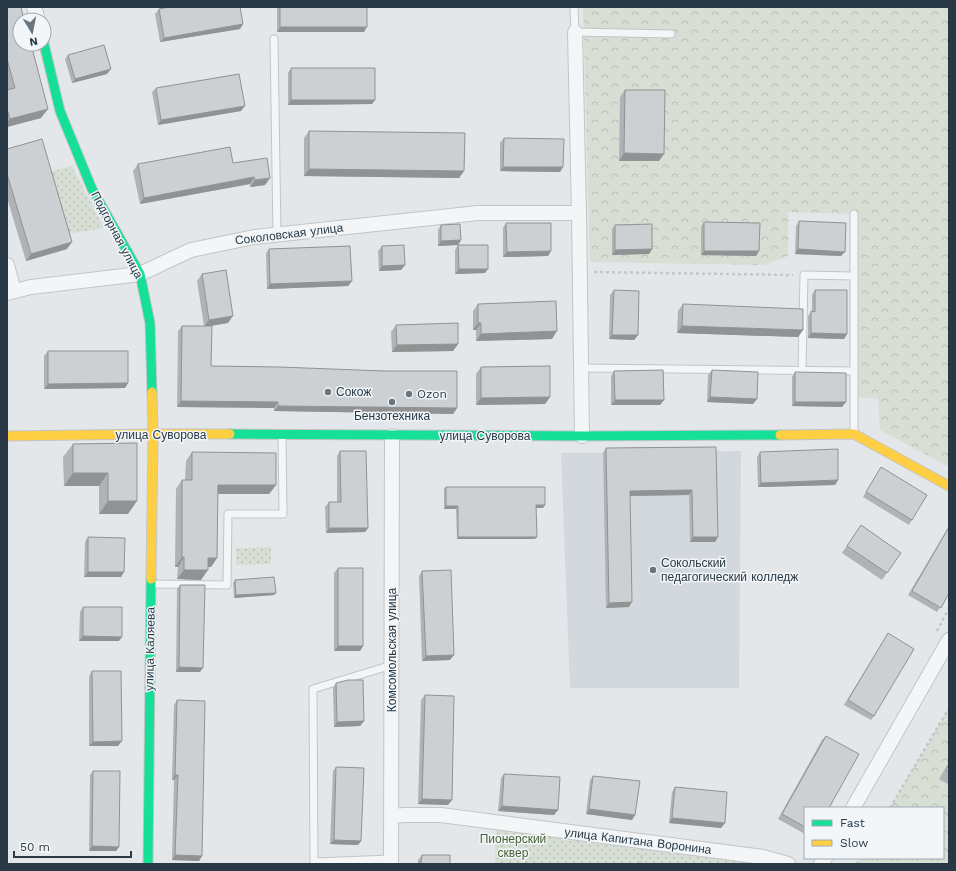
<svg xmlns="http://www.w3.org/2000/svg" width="956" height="871" viewBox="0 0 956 871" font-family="'Work Sans',sans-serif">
<defs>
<pattern id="grass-dots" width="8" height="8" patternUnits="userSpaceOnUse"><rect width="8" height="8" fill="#d7ded4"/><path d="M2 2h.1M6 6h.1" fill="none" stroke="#b9bfb7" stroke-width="1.8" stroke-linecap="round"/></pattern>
<pattern id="forest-crowns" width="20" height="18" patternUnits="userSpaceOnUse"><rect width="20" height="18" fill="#d7ded4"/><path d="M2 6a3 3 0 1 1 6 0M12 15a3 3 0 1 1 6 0" fill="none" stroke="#b9bfb7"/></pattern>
</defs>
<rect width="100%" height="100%" fill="#e4e7ea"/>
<path fill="#d2d8dd" d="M741,451L739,688H570L561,453Z"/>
<path fill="url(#grass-dots)" d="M72,166L104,228L63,235L45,173Z
M271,547V564L236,565V548Z
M496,826L768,864H495Z"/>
<path fill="url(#forest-crowns)" d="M583,7H949V467L880,430L878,399L854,397V214L788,212V256L764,265L590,262Z
M949,708V762L939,779L949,785V864H857L860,858H943V808H890Z"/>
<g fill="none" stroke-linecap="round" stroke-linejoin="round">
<defs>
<path id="lane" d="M574,7L575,32L671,34
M274,39L277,235
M854,214V433
M581,368L854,371
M802,370L804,275L854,276
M152,584L227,585L228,514H283L282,435
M314,862L391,859
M314,864L313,689L392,665"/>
<path id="street" d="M34,7L38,20
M575,32L579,213L582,436
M7,265L14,291
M7,293L31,287L140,274L191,250L254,237L478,213H579
M853,808L949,640
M391,816L405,815H441L763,857L788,864
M391,864L392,436
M821,864L825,858"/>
<path id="fast" d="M44,44L60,111L92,189L140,274L150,323L152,392
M230,434L582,436L780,435
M148,864L151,579"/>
<path id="slow" d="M780,435L854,434L949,486
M7,436L153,434H230
M151,579L153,434L152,392"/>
</defs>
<use href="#lane" stroke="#c2c5c8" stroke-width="9"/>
<use href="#street" stroke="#c2c5c8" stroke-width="16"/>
<use href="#fast" stroke="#c2c5c8" stroke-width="11"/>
<use href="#slow" stroke="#c2c5c8" stroke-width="11"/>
<path stroke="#c2c7c9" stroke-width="2.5" stroke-dasharray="3 3" stroke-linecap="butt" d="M594,272L793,275
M937,631L949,608
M890,808L949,708
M640,864L642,855
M857,864L860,858"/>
<use href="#lane" stroke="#f3f5f6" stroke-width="7"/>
<use href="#street" stroke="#f3f5f6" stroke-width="14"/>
<use href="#fast" stroke="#16e098" stroke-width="9"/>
<use href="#slow" stroke="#ffcf43" stroke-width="9"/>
</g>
<path fill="#b0b3b5" d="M7,7L41,118L7,127Z
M277,7H367L364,32H277Z
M159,9L243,24L240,29L160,42L155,14Z
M68,55L107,74L72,83L65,59Z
M291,68L372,104L288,105V73Z
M156,88L241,111L158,125L152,92Z
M625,90L659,161H619L620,97Z
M309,131L464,171L459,178L304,176V138Z
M504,138L563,167L560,172L500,171V143Z
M7,149L67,249L26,261L7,198Z
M233,163L270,178L265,185L250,187V184L140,204L133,171L138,164Z
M799,221L841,256L795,254L796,226Z
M704,222L759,251L756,256L701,255V227Z
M506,223L551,251L548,256L503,257V228Z
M441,225L461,240L458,245L438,246V230Z
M615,225L652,249L649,254L612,255V229Z
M458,245L485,273L455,274V250Z
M382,246L405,265L401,270L379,271L378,251Z
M269,249L352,281L348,286L267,289L266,253Z
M202,274L228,323L210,326L211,366L457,408L453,414L274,411V408L177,407L178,331L182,326H204L197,281Z
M614,290L638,335L634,340L609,339L610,295Z
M815,290L847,334L844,339L808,338V316L812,311V295Z
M478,304L552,339L476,341V330H473V311Z
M683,304L803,330L798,337L677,333L678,311Z
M396,325L458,344L453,351L392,352L391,332Z
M48,351L128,383L125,388L44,389V356Z
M481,367L550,397L545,404L476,405V374Z
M712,370L757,399L753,404L707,402L708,375Z
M614,371L664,400L660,405H611V376Z
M795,372L842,407L792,406V377Z
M137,443L128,514H99V486H64L63,457L73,444Z
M716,447L718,537L715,542H690L689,495L630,496L629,607L606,608L603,453L606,448Z
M340,451L368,528L365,532L326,533L325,507L329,502H337V456Z
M192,452L276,485L269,494H218L217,558L211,567H208L201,580L177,579L178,567H175L176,489L182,480H185L186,461Z
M760,452L838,480L835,485L758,487L757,457Z
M881,467L912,520L909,525L863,497Z
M446,487L545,505L543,508H536L535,539H457L456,509H444V489Z
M861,525L901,553L882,580L842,553Z
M949,526V593L937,612L908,595Z
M88,537L124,572L121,577H84L85,542Z
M338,568L363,646L360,651H334V573Z
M422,571L450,660L422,661L419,576Z
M235,580L276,593L274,595L234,598L233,583Z
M180,585L200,672H176L177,589Z
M83,607L119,641H79L80,612Z
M888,633L874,716L871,720L844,705Z
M92,671L118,746H89V676Z
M336,683L364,721L360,726L334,727L333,688Z
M425,695L448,805L418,804L421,700Z
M177,700L202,856L199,861L172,860L174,780H172L174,705Z
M826,736L805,808V834L778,819L822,740Z
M949,762V785L939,779Z
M336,767L361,841L358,845L330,844L333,771Z
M93,771L119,847L116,851H89L90,775Z
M504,774L558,810L554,815L498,811L501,778Z
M593,776L635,815L632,820L586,814L590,780Z
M675,787L725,823L721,828L669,823L672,792Z
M422,855L450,864H418V860Z"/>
<path fill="#909293" d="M243,24L240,29L160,42L164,38Z
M280,27H367L364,32H277Z
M111,69L107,74L72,83L75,79Z
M291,100H375L372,104L288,105Z
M245,106L241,111L158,125L161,120Z
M48,109L41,118L7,127V122L10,119Z
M624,153L664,154L659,161H619Z
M503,167H563L560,172L500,171Z
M309,169L464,171L459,178L304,176Z
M254,177L250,184L140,204L144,198Z
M270,178L265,185L250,187L255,180Z
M461,240L458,245L438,246L441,241Z
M72,242L67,249L26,261L31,254Z
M652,249L649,254L612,255L615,250Z
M798,249L845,252L841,256L795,254Z
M551,251L548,256L503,257L507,252Z
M704,251H759L756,256L701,255Z
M405,265L401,270L379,271L382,266Z
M459,269H488L485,273L455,274Z
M352,281L348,286L267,289L270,284Z
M233,316L228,323L204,327L209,320Z
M478,323H481L476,330H473Z
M682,326L803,330L798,337L677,333Z
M557,331L552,339L476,341L481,334Z
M811,333L847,334L844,339L808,338Z
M612,335H638L634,340L609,339Z
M458,344L453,351L392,352L397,345Z
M128,383L125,388L44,389L48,384Z
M550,397L545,404L476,405L481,398Z
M710,397L757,399L753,404L707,402Z
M615,400H664L660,405H611Z
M181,401L278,402L274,408L177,407Z
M795,402H846L842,407L792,406Z
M278,406L457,408L453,414L274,411Z
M73,473H108L99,486H64Z
M838,480L835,485L758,487L761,483Z
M218,485H276L269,494H211Z
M692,490L689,495L627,496L630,491Z
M108,501H137L128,514H99Z
M536,505H545L543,508H535Z
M446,506H458L456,509H444Z
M329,528H368L365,532L326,533Z
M458,537H537L535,539H457Z
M693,537H718L715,542H690Z
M182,557H184L178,567H175Z
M208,558H217L211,567H202Z
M184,570H208L201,580L177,579Z
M88,572H124L121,577H84Z
M276,593L274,595L234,598L236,595Z
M632,602L629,607L606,608L609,603Z
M83,636L122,637L119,641H79Z
M338,646H363L360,651H334Z
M454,655L450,660L422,661L426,656Z
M179,667L203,668L200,672H176Z
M364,721L360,726L334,727L337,722Z
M122,741L118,746H89L93,742Z
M175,775H178L174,780H172Z
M422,799L452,800L448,805L418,804Z
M502,806L558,810L554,815L498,811Z
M589,809L635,815L632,820L586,814Z
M672,818L725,823L721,828L669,823Z
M334,840L361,841L358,845L330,844Z
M92,846L119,847L116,851H89Z
M175,855L202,856L199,861L172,860Z"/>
<path fill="#cdd0d2" stroke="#909293" d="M7,7H21L24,20H20V44H31L48,109L10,119L7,109V90L15,88L7,59Z
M169,7H240L243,24L164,38L159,9Z
M280,7H367V27H280Z
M104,45L111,69L75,79L68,55Z
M291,68H375V100H291Z
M239,74L245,106L161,120L156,88Z
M625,90H665L664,154L624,153Z
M309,131L465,133L464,171L309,169Z
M504,138L564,139L563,167H503Z
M42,139L72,242L31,254L7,174V149Z
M230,147L233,163L267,158L270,178L255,180L254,177L144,198L138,164Z
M799,221L846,223L845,252L798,249Z
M704,222L760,223L759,251H704Z
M506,223H551V251L507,252Z
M460,224L461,240L441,241V225Z
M652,224V249L615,250V225Z
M404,245L405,265L382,266V246Z
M458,245H488V269H459Z
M350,246L352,281L270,284L269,249Z
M226,270L233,316L209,320L202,274Z
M614,290L639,291L638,335H612Z
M815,290H847V334L811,333V311L815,312Z
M556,301L557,331L481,334V323H478V304Z
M683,304L803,309V330L682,326Z
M458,323V344L397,345L396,325Z
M182,326H212L211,366L279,367L385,371H457V408L278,406V402L181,401Z
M48,351H128V383L48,384Z
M550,366V397L481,398V367Z
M663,370L664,400H615L614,371Z
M712,370L758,372L757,399L710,397Z
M795,372L846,373V402H795Z
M137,443V501H108V473H73V444Z
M716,447L718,537H693L692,490L630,491L632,602L609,603L606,448Z
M838,449V480L761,483L760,452Z
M340,451H366L368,528H329V502H341Z
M192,452L276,453V485H218L217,558H208V570H184V557H182V480H192Z
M881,467L927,495L912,520L866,492Z
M446,487H545V505H536L537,537H458V506H446Z
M861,525L901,553L887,573L847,546Z
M949,527V593L941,608L912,591Z
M88,537L125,538L124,572H88Z
M338,568H363V646H338Z
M451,570L454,655L426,656L422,571Z
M274,577L276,593L236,595L235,580Z
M180,585H205L203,668L179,667Z
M83,607H122V637L83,636Z
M888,633L914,649L874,716L848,700Z
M92,671H121L122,741L93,742Z
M348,680H363L364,721L337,722L336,683Z
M425,695L454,696L452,800L422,799Z
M177,700L205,701L202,856L175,855L178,775H175Z
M826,736L859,754L829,808H805V827L782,814Z
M949,764V772L946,770Z
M336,767L364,768L361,841L334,840Z
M93,771H120L119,847L92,846Z
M504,774L560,777L558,810L502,806Z
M593,776L640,781L635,815L589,809Z
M675,787L727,792L725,823L672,818Z
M422,855H450V864H421Z"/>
<g fill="#6a767f" stroke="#f2f6f9" stroke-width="1.5">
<circle cx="328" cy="392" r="4"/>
<circle cx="409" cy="394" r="4"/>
<circle cx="392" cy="402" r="4"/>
<circle cx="653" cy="570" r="4"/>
</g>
<g text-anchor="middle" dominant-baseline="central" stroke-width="3" stroke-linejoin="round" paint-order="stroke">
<g font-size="12" fill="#283945" stroke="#f2f6f9">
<text transform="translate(289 234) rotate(-7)">Соколовская улица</text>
<text transform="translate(117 235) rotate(62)">Подгорная улица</text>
<text x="161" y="435">улица Суворова</text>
<text x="485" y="436">улица Суворова</text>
<text transform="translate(150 649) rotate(-89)">улица Каляева</text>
<text transform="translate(392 650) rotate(-90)">Комсомольская улица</text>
<text transform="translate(638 841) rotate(7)">улица Капитана Воронина</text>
</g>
<g font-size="12" fill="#283945" stroke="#f2f6f9" text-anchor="start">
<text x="336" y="392">Сокож</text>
<text x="417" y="394">Ozon</text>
<text x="392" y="416" text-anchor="middle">Бензотехника</text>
<text x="661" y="563">Сокольский<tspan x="661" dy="14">педагогический колледж</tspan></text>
</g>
<g font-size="12" fill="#476234" stroke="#f2f6f9">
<text x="513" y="839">Пионерский<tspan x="513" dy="14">сквер</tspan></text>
</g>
</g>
<rect width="956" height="871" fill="none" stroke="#283945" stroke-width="16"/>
<rect x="804" y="807" width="140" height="52" fill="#f2f6f9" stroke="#a1aab1"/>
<rect x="812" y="820" width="20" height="6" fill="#16e098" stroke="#a1aab1"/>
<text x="840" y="827" font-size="12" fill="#283945">Fast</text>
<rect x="812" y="840" width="20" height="6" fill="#ffcf43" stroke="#a1aab1"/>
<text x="840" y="847" font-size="12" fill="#283945">Slow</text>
<g transform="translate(32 32) rotate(170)"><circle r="19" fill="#f2f6f9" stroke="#a1aab1"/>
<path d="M0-3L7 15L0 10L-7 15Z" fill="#6a767f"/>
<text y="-6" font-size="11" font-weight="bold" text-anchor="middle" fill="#283945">N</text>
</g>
<path d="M14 851v6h117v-6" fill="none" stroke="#283945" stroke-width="2"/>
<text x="20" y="851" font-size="12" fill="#283945" stroke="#f2f6f9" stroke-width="3" paint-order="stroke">50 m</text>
</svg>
